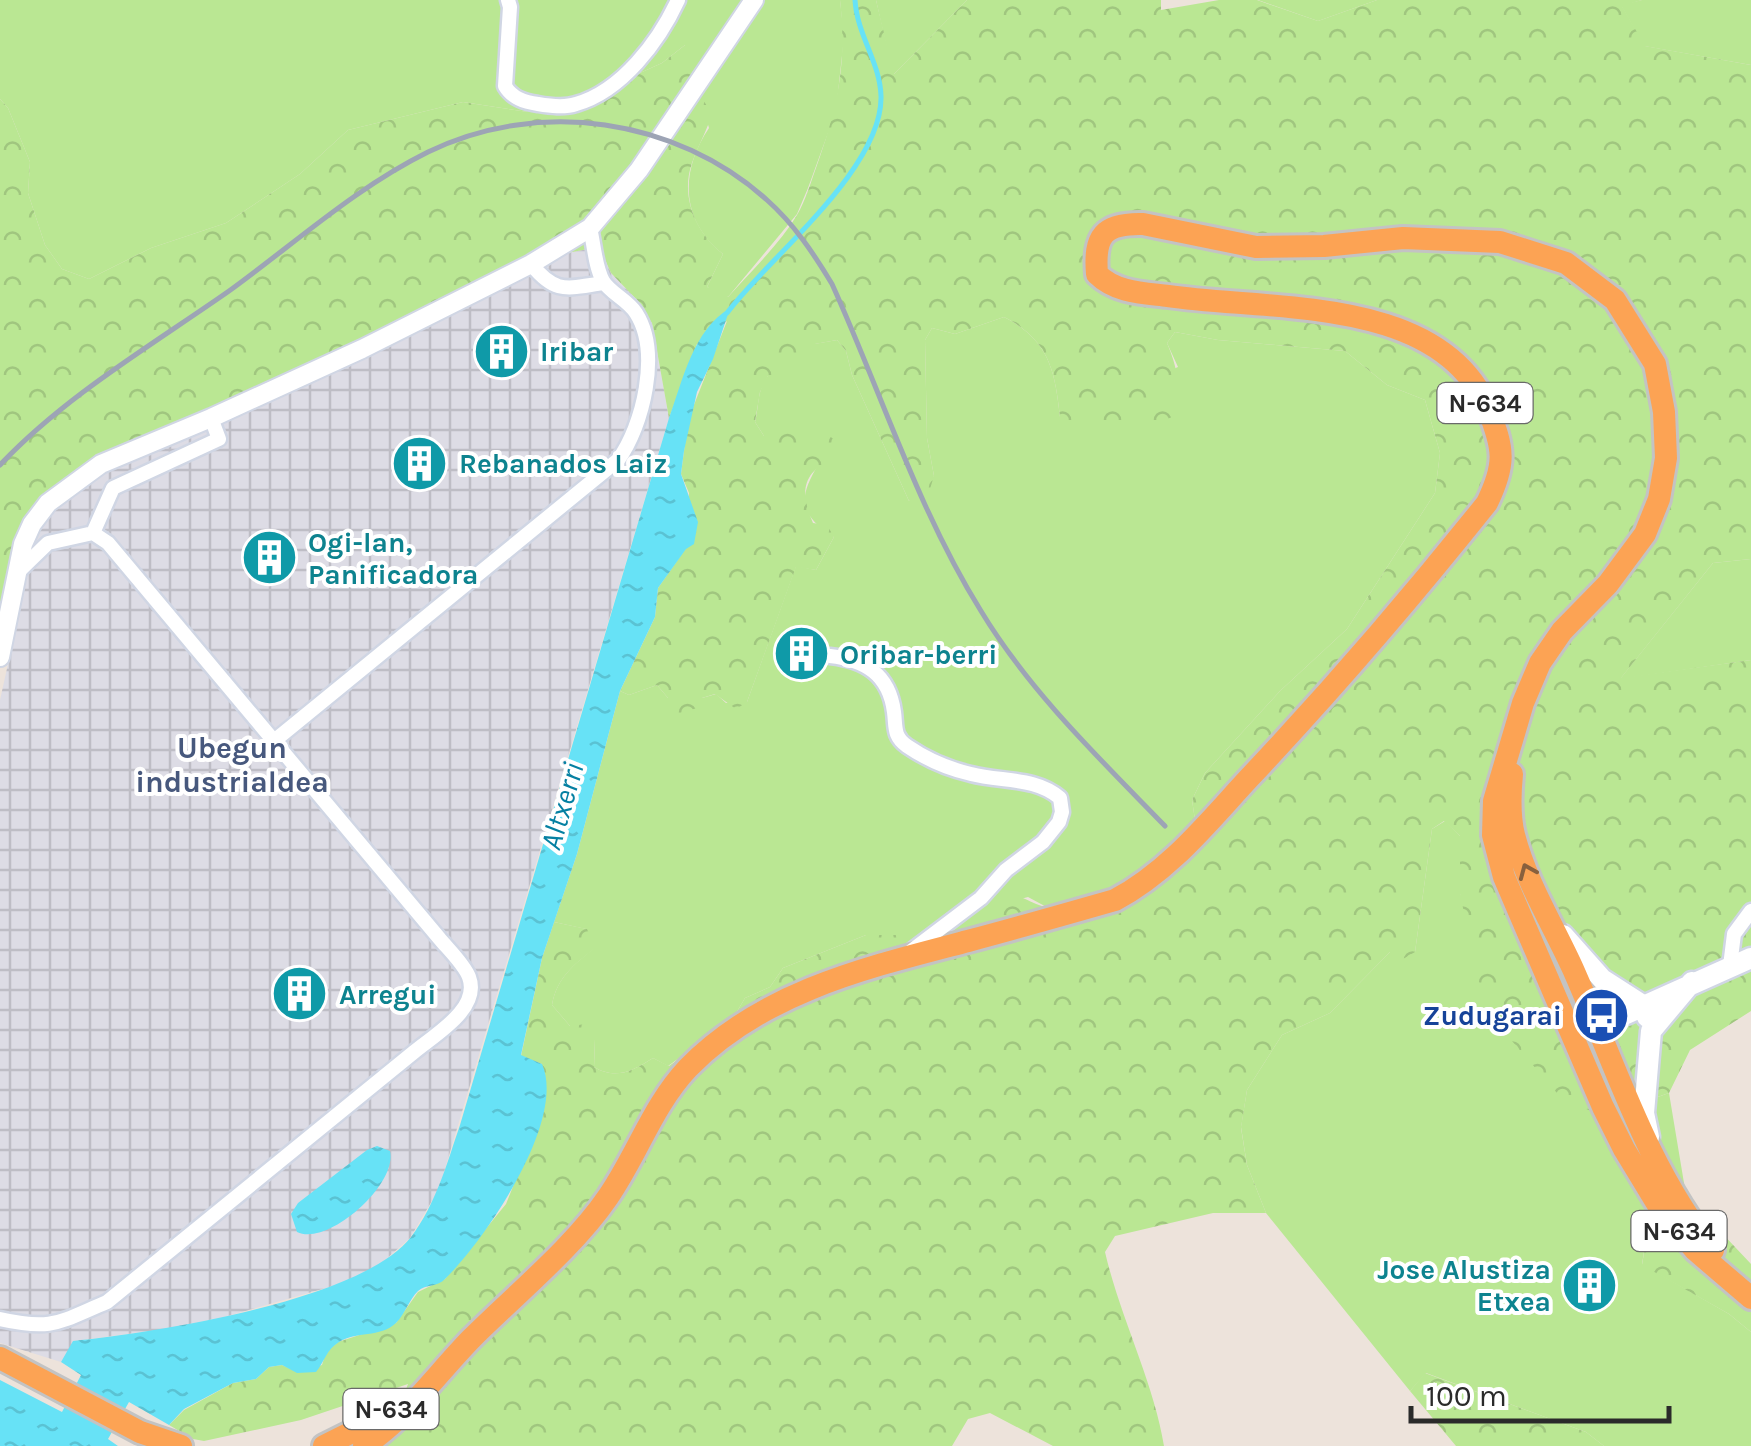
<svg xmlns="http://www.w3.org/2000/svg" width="1751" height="1446" viewBox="0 0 1751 1446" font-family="Karla,sans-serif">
<defs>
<pattern id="industrial-grid" width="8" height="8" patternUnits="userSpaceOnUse" patternTransform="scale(2.5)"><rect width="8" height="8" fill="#dddce5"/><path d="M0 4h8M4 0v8" fill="none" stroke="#bebdc5"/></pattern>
<pattern id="forest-crowns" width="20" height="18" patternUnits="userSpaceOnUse" patternTransform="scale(2.5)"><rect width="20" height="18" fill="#bae793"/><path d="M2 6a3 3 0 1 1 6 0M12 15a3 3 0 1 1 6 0" fill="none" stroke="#a0c67f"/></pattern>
<pattern id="water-ripples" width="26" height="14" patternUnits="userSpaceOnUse" patternTransform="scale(2.5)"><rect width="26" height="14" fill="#67e2f6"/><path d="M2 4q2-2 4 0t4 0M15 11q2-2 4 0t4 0" fill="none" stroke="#5ac2d3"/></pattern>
</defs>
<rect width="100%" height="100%" fill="#ede3db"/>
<path fill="url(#industrial-grid)" d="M588,249L603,254L611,273L637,300L652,323L669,418L439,1189L410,1238L376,1268L347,1282L228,1316L166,1329L75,1341L61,1362L0,1343V700L35,542L52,507L113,467L567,253Z"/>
<path fill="#bae793" d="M0,0H840L844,37L836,111L808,188L797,214L728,297L707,287L723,254C680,220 680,171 709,128L685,45L662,63L620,82L584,109L528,112L463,102L348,130L300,174L226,223L151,248L89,279L62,269L45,245L28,193L30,162L8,108L0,99Z
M876,0H967L893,75Z
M1258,0H1377L1318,21Z
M1642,0H1751V65L1644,46L1621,5Z
M1004,317C1049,340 1055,370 1060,417L1178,367L1167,343L1175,332L1218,340L1345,351L1387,385L1425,400L1440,453L1435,493L1347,629L1280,691L1205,773L1192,800L1195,820L1166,855L1132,882L1054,911L1028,897L952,918L908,943L866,935L783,968L770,987L745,998L732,1020L668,1066L653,1058C633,1071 616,1080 594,1067L595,1040L570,1026L552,1005C557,977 574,965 594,948L586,929L554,922L577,854L620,691L629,695L657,685L668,698H702L716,694L726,703L747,702L796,566L816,570L834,537C800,515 797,500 818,465L764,436L755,422C759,408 757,386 769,375C786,360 799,370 814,344L837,340L846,351L852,375L909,501L934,476L927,438L925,340L932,328L955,334Z
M1751,559V660L1620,679L1713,563Z
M1445,821L1460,836V894L1621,1110L1669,1093L1686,1195L1647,1234L1642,1264L1729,1314L1751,1332V1446H1604L1586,1432L1426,1373L1410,1391L1266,1213L1247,1165L1241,1127L1247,1090L1282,1035L1330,1013L1390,952H1415L1432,829Z"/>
<path fill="url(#forest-crowns)" d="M840,0H876L894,74L967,0H1161V10L1219,0H1257L1318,21L1377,0H1642L1622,6L1645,46L1751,65V559L1713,563L1621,678L1751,660V1011L1690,1050L1669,1093L1620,1110L1594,1112L1563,1100L1506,1034L1479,982L1460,894V836L1444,821L1432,829L1415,952L1403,959L1390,952L1330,1013L1282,1035L1247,1090L1241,1128L1247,1165L1266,1213H1213L1115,1236L1105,1252C1120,1317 1154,1383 1164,1446H1053L990,1413L968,1419L952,1446H376L389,1433L408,1384L301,1420L204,1441L193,1439L169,1425L184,1410L233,1383L256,1379L269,1367L282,1365L297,1372L322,1365L326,1352L338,1342L396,1323L418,1292L445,1279L506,1204L520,1169L542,1064L521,1056L542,958L554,922L587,929L595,948C574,965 557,977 552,1005L570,1026L586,1024L595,1039L594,1067C616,1080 633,1071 653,1058L669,1066L732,1020L745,998L770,987L783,968L866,935H900L908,942L999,887C1012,892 1047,911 1058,910C1109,906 1164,857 1195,820L1192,800L1205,773L1280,691L1347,629L1435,493L1440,453L1425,400L1387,385L1345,351L1218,340L1175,332L1167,343C1178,369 1182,390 1172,417L1131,434L1095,435L1060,417C1055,370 1049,340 1004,317L955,334L932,328L925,340L927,438L934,476L929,492L909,501L852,375L846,351L837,340L815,344L805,359L786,377L768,376L760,392L755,422L764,436L819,428L836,441L835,458C801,472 800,493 813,523L827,525L834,537L816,570L796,567L747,702L736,709L715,694L702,698L697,708L674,715L668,698L657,685L629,695L620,691L655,617L658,588L686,548L689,493L681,474L688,420L727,321L697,344L669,418L652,323L637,300L611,273L603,255L588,249L567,253L83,484L52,507L35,542L16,624L0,625V99L8,108L30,162L28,193L45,245L62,269L89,279L151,248L226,223L300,174L348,130L463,102L528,112L584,109L620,82L662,63L685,45L705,42L709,50L698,94L712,112C708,130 698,145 692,163C680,197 696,233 723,254L707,287L722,291L728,297C751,271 779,245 797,215C806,200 811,181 817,165C838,106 847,63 840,0Z
M1657,1189L1686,1195L1751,1264V1332L1729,1314L1642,1265L1647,1234L1637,1208Z
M1425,1373L1586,1432L1604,1446H1456L1410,1391Z"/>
<path fill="url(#water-ripples)" d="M730,308L713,359L697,392L684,451L681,474L698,522L694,544L686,549L658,588L655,617L620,691L577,854L542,958L521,1055L542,1064C567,1120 485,1240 445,1279C438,1287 426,1284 418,1291C409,1300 405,1314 396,1323C380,1338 356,1331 339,1342C326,1350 325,1361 316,1372L297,1373L282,1365L269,1367L256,1379L233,1383L184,1409L169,1425L129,1402L108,1439L118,1446H0V1380L62,1412L81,1375L61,1362L73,1341C153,1333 361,1301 411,1237C436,1204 447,1163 460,1125L669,418C683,380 693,330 730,308Z
M377,1146L390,1151C398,1184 328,1247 297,1232L291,1214L298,1203L367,1150Z"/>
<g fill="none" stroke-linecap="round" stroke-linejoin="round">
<path stroke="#67e2f6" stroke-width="5" d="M727,313C768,258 883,169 881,96C880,62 857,35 855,0"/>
<defs>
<path id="minor" d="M508,0L510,7L505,86C512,98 524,102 538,104C550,106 564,108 576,104C622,91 659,41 678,0
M531,264C556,295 567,288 604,283
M93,533L113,488L219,439L211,418
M830,656C865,660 889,674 894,712C896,727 893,736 907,746C926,759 949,769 971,774C1002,782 1036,777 1060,798L1062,812L1059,822L1043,842L1006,870L981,898L911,951
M274,741L618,460C643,426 661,352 636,313C628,300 610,293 603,281C595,267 594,244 590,228
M1730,966L1734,934L1751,911
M0,1319C53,1331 59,1322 107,1302L414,1052C434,1035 481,1009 469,977C464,964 448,949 439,938L108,543L93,533L48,543L17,573"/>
<path id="tertiary" d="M0,657L23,544L32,524L48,503L101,464L211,418L362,349L531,264L590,228L639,170L754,0"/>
<path id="secondary" d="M1563,935L1602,979L1644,1006L1647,1017
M1595,1018L1608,1019L1626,1014L1751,958
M1649,1137L1644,1113L1651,1031L1692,982"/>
<path id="trunk" d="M1512,774C1510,794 1509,815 1514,835C1526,882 1553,925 1573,969C1614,1061 1648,1172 1713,1250
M0,1358L140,1432L181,1446
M324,1446L378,1419
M364,1446C406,1418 436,1375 471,1339C515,1295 574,1247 608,1197C637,1155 653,1105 688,1068C763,991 869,967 968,941C1017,928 1066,914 1115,900C1170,871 1209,821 1250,777C1333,689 1412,597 1487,503C1506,464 1504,449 1488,409C1441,295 1270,311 1168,296C1144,293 1116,293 1097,274C1094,236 1103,223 1143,224L1256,247L1324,246L1403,238L1500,242L1566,263L1615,300L1655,364L1664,412L1666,458L1659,499L1645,534L1608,584L1562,631L1540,663L1523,703L1494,801L1493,835L1504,877L1603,1107L1624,1149L1661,1210L1695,1250L1751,1298"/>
</defs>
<use href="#minor" stroke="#d0d6e4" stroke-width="19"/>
<use href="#tertiary" stroke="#d0d6e4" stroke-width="22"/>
<use href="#secondary" stroke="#d0d6e4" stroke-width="25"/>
<use href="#trunk" stroke="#c3c3c3" stroke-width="28"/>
<use href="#minor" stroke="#fff" stroke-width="14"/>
<use href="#tertiary" stroke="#fff" stroke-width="18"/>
<use href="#secondary" stroke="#fff" stroke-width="20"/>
<use href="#trunk" stroke="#fca354" stroke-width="22"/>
<path stroke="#9da4b5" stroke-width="5" d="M0,465C65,396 152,345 229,291C294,244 355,188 428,152C539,98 676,118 767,200C794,224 814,254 832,284C881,392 918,510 981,611C1030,692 1100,759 1165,826"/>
</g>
<defs><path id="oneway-chevron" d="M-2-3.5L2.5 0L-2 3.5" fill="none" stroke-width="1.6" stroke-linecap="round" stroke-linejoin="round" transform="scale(2.5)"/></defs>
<use stroke="#88603d" href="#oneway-chevron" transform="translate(1527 871) rotate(-113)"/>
<defs>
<symbol id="building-disc" viewBox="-11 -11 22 22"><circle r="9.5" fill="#0f9aa8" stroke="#fff"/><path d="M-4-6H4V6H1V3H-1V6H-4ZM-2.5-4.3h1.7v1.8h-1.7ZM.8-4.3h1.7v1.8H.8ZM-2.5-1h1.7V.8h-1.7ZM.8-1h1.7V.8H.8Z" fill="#fff"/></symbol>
<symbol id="bus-disc" viewBox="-11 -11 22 22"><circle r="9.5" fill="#1a4fb4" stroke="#fff"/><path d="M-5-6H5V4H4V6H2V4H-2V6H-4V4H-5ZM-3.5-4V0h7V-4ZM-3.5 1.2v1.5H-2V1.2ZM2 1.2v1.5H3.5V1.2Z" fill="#fff"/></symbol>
</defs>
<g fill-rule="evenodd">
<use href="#building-disc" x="470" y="320" width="63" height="63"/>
<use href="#building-disc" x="388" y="432" width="63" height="63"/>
<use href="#building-disc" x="238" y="526" width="63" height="63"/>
<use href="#building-disc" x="770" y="622" width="63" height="63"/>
<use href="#building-disc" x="268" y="962" width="63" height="63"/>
<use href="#bus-disc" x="1570" y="984" width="63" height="63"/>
<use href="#building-disc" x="1558" y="1254" width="63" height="63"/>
</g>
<g text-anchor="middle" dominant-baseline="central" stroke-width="8" stroke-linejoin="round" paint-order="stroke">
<g fill="#fff" stroke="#6a6a6a" stroke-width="2.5">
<rect x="1437.5" y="383" width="95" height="40" rx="8"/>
<rect x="1631.5" y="1211" width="95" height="40" rx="8"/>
<rect x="343.5" y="1389" width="95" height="40" rx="8"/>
</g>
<g font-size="25" font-weight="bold" fill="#2a2a2a">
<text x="1485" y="403">N-634</text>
<text x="1679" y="1231">N-634</text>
<text x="391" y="1409">N-634</text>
</g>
<g font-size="28" font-weight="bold" fill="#0d838f" stroke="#fff" text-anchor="start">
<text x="540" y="351">Iribar</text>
<text x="459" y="463">Rebanados Laiz</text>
<text x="308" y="542">Ogi-lan,<tspan x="308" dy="32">Panificadora</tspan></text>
<text x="840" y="654">Oribar-berri</text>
<text x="339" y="994">Arregui</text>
<text x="1551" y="1269" text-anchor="end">Jose Alustiza<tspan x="1551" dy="32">Etxea</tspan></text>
</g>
<g font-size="28" font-weight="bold" fill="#164399" stroke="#fff" text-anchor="end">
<text x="1562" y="1015">Zudugarai</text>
</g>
<g font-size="30" font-weight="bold" fill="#47587d" stroke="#fff">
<text x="232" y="748">Ubegun<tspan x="232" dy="34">industrialdea</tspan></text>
</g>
<g font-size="30" font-style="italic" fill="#0580a2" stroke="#fff">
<text transform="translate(562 806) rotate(-74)">Altxerri</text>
</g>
</g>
<path d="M1411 1406v15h258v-15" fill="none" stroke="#2a2a2a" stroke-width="5"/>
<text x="1426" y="1406" font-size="30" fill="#2a2a2a" stroke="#ffffff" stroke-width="8" paint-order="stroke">100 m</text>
</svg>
